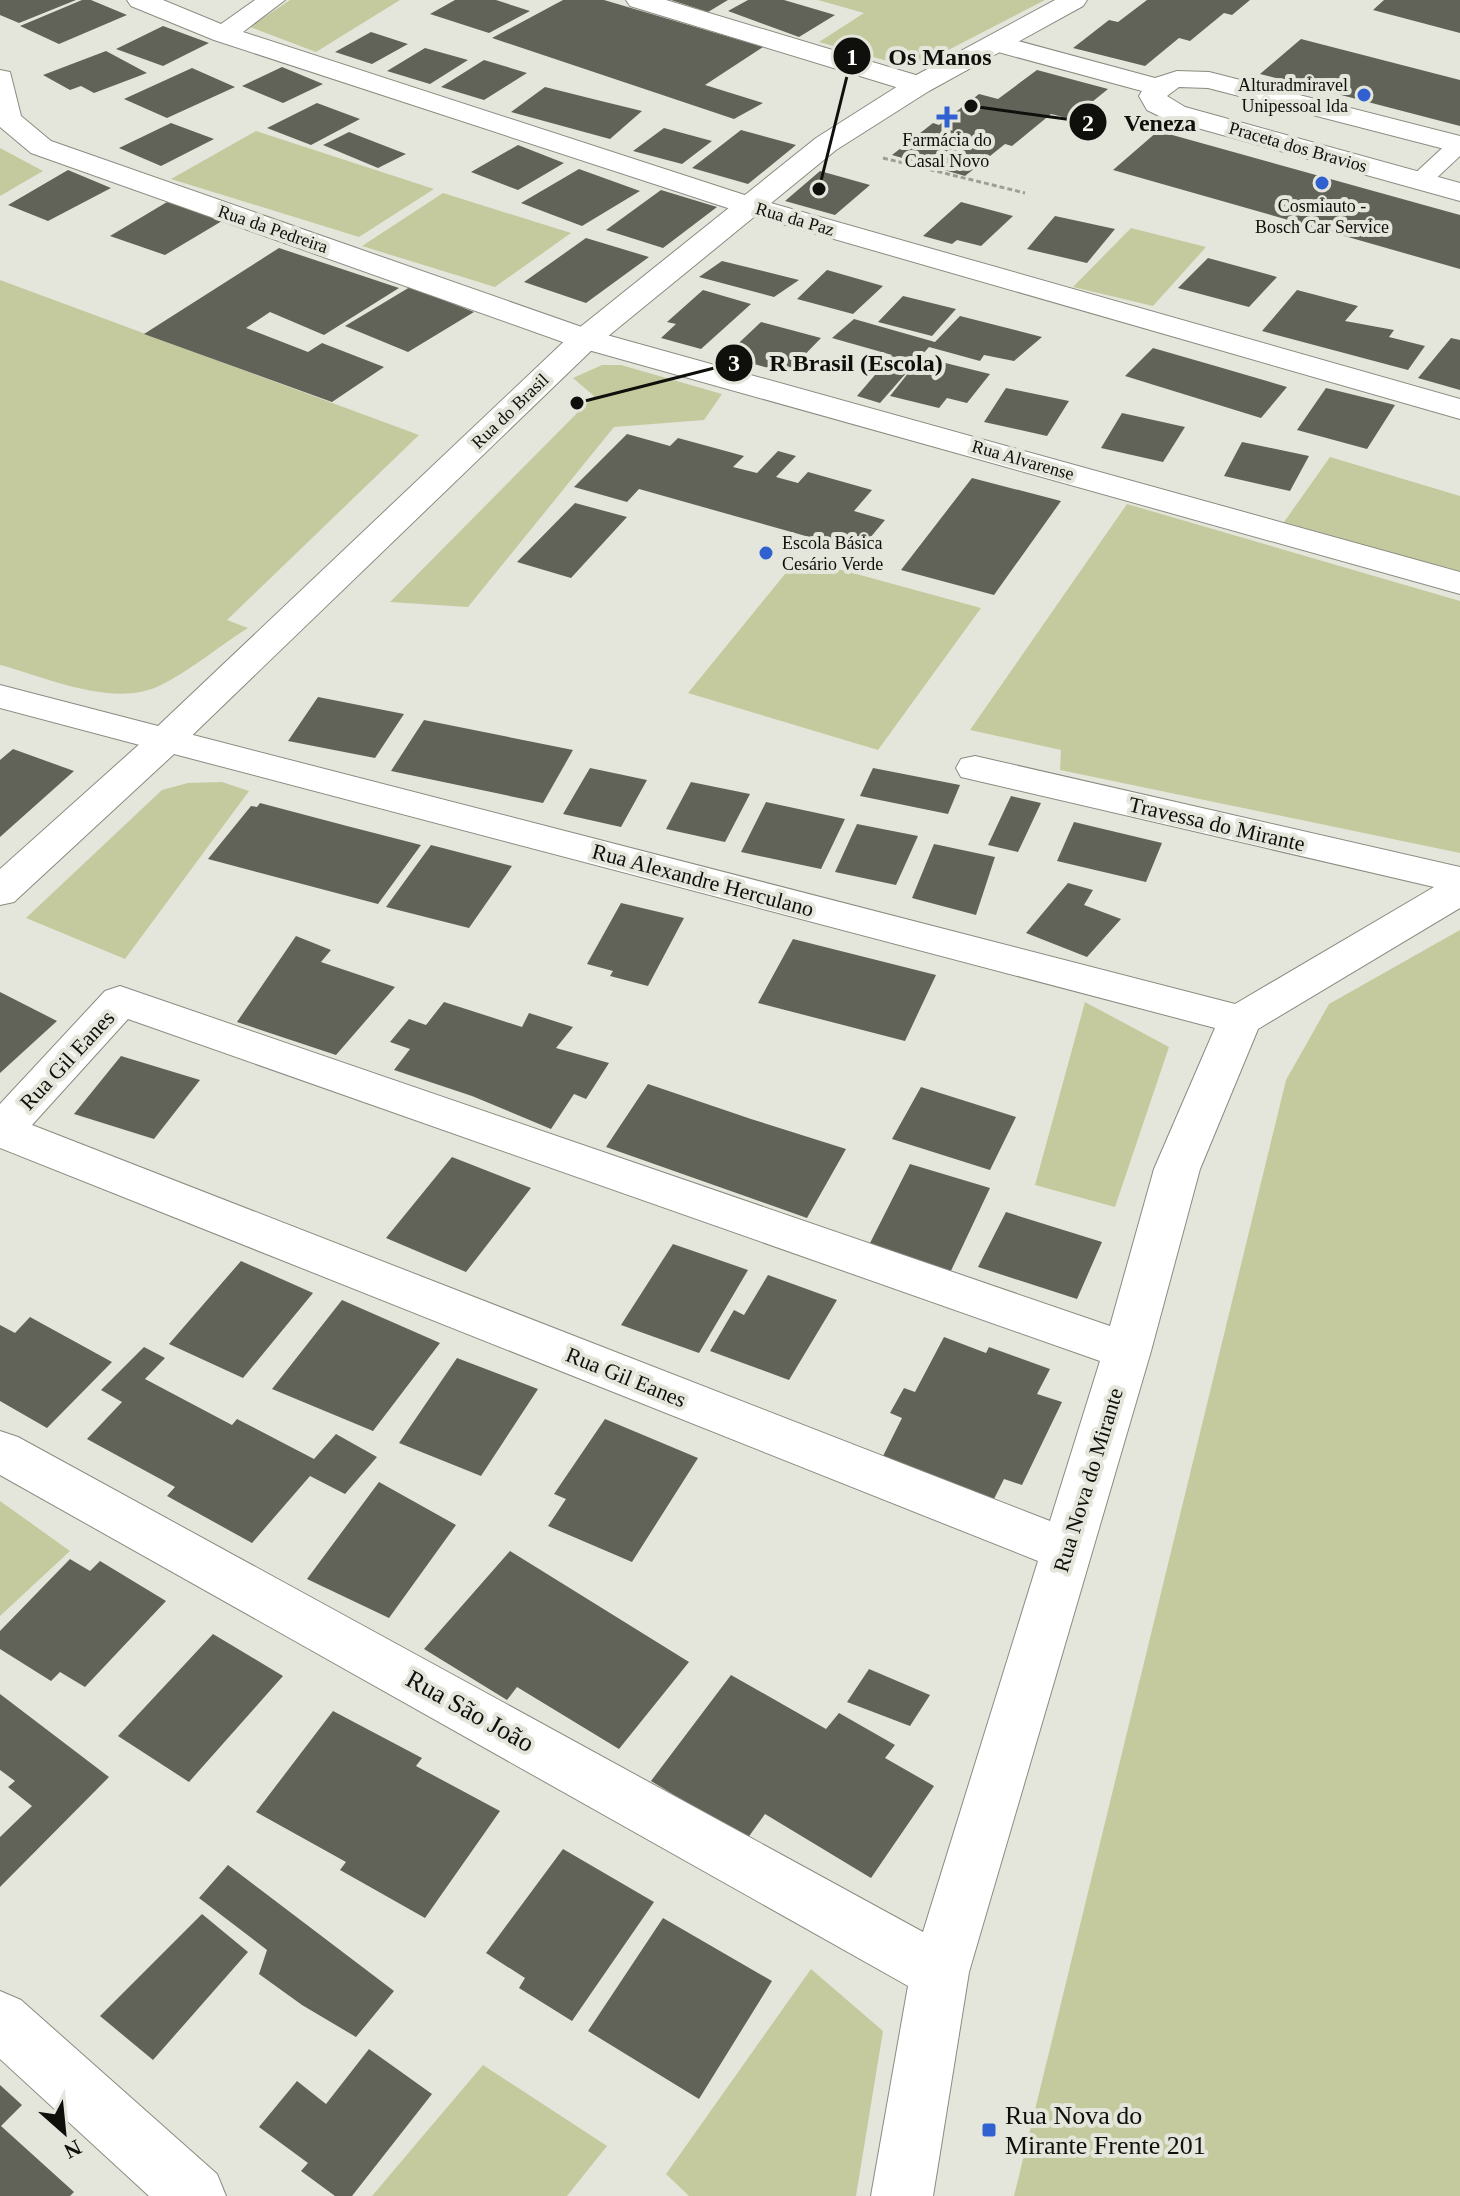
<svg xmlns="http://www.w3.org/2000/svg" width="1460" height="2196" viewBox="0 0 1460 2196" font-family="'Times New Roman',serif">
<rect width="100%" height="100%" fill="#e4e6db"/>
<path fill="#c5ca9e" d="M290,0H400L316,52L250,27Z
M818,0H1045L927,61L902,65L819,42L864,13Z
M256,131L434,189L359,237L171,179Z
M0,148L43,171L0,196Z
M443,193L571,233L495,287L362,246Z
M1131,228L1206,247L1153,306L1073,287Z
M0,280L419,435L227,620L248,628C219,646 190,671 159,686C112,708 46,677 0,665Z
M602,365H621L722,394L704,420L614,427L468,607L390,602L594,396L573,378Z
M1330,457L1460,496V571L1282,525Z
M1127,504L1460,601V853L1060,770L1061,750L970,730Z
M798,558L981,608L878,750L688,693Z
M222,782L249,791L125,959L26,918L162,790L188,783Z
M1460,930V2196H1014L1286,1080L1329,1004Z
M1085,1002L1169,1047L1115,1207L1035,1185Z
M0,1501L70,1551L0,1616Z
M811,1969L883,2031L856,2196H689L666,2174Z
M483,2065L607,2146L567,2196H372Z"/>
<path fill="#616359" d="M0,0H76L19,23L0,15Z
M82,0H91L127,15L59,44L20,26Z
M455,0H496L530,11L489,33L430,14Z
M563,0H604L763,47L705,85L763,103L734,119L492,38Z
M671,0H728L708,12Z
M748,0H784L835,15L799,37L728,11Z
M1147,0H1250L1232,15L1224,13L1190,41L1179,38L1145,66L1073,48L1109,20L1118,22Z
M1384,0H1460V33L1373,10Z
M163,26L209,43L163,66L116,49Z
M371,32L408,44L372,64L335,52Z
M1301,39L1460,80V126L1260,74Z
M425,48L468,60L430,84L387,71Z
M106,51L147,73L94,93L81,86L70,90L43,75Z
M484,60L527,73L484,100L441,87Z
M282,67L323,84L283,103L242,86Z
M192,68L235,87L167,118L124,99Z
M1037,70L1108,89L1071,119L1051,114L1012,146L1005,144L965,176L892,155L933,123L939,125L979,94L998,99Z
M545,87L597,100L642,111L610,139L511,112Z
M317,103L360,119L311,145L267,128Z
M171,123L214,139L161,166L119,148Z
M664,128L712,141L682,164L633,151Z
M741,130L796,145L748,184L692,168Z
M1158,131L1460,215V269L1113,170Z
M349,132L406,154L378,168L323,145Z
M518,145L564,163L518,190L471,172Z
M579,169L640,191L582,226L521,203Z
M68,170L111,188L48,221L8,205Z
M820,171L870,185L835,215L785,201Z
M661,190L717,207L663,248L606,230Z
M167,202L222,221L165,255L110,236Z
M961,202L1013,216L981,246L957,240L952,244L923,236Z
M1055,216L1115,229L1087,263L1027,249Z
M586,238L649,257L586,303L524,282Z
M279,248L399,288L324,335L270,312L246,328L308,352L322,343L384,367L332,402L144,334Z
M1208,258L1277,277L1249,307L1178,288Z
M722,261L799,280L774,297L699,277Z
M827,270L883,286L853,314L797,299Z
M410,287L474,312L408,352L345,326Z
M703,290L751,304L701,349L661,338L676,324L667,322Z
M1297,290L1358,306L1345,321L1394,330L1389,337L1425,346L1408,370L1262,331Z
M903,296L956,309L932,336L878,322Z
M960,316L1042,337L1014,361L984,355L980,361L929,347L880,403L857,396L892,355L832,338L854,319L935,342Z
M761,322L821,338L787,373L725,356Z
M1451,338L1460,340V390L1418,378Z
M1153,348L1219,367L1287,387L1261,418L1125,376Z
M921,357L990,374L967,403L947,398L939,408L890,396Z
M1006,388L1069,401L1047,436L984,422Z
M1326,388L1395,405L1367,449L1297,430Z
M1122,413L1185,427L1163,462L1101,448Z
M627,434L670,446L678,438L744,456L733,467L757,473L778,451L796,456L776,477L798,483L808,472L872,490L854,511L885,520L859,551L639,489L627,502L574,487Z
M1242,442L1309,456L1290,491L1224,476Z
M972,478L1061,501L994,595L901,570Z
M575,503L627,517L571,578L517,562Z
M318,697L404,714L375,758L288,741Z
M424,720L573,750L543,803L391,771Z
M13,749L74,771L0,837V760Z
M590,768L647,780L621,827L563,814Z
M873,768L960,785L948,814L860,796Z
M691,782L750,794L725,842L666,829Z
M1011,796L1041,803L1018,852L988,845Z
M766,802L845,819L821,869L741,852Z
M260,803L347,826L421,845L378,904L208,859L251,806L257,807Z
M1074,822L1162,843L1146,882L1057,861Z
M857,824L918,836L896,885L835,872Z
M934,844L995,857L976,915L912,898Z
M431,845L512,866L469,928L386,907Z
M1068,883L1093,890L1084,905L1121,919L1087,957L1026,933Z
M621,903L684,918L648,986L610,976L613,971L587,964Z
M296,936L331,950L321,962L395,987L336,1055L237,1022Z
M793,939L936,975L905,1041L758,1003Z
M0,992L57,1021L0,1073Z
M444,1002L522,1027L529,1013L573,1027L556,1048L609,1063L586,1099L574,1094L551,1129L472,1096L394,1070L410,1049L390,1042L409,1019L426,1025Z
M121,1056L200,1080L154,1139L74,1114Z
M648,1084L751,1119L846,1149L807,1218L606,1147Z
M921,1087L1016,1117L990,1170L892,1139Z
M452,1157L531,1188L466,1272L386,1238Z
M910,1164L990,1188L949,1275L867,1249Z
M1006,1212L1102,1242L1077,1299L978,1267Z
M673,1244L748,1270L699,1353L621,1325Z
M241,1261L313,1293L243,1378L169,1344Z
M768,1275L837,1300L789,1380L710,1351L734,1310L744,1315Z
M342,1300L440,1343L373,1431L272,1389Z
M30,1317L112,1362L47,1428L0,1401V1325L15,1333Z
M944,1337L986,1353L989,1347L1050,1369L1037,1394L1062,1402L1022,1485L1004,1479L991,1505L882,1458L902,1418L890,1413L904,1388L915,1392Z
M144,1347L165,1358L145,1379L232,1425L237,1419L314,1459L336,1434L377,1457L345,1494L310,1476L252,1543L167,1496L175,1487L87,1439L122,1402L101,1390Z
M457,1358L538,1389L481,1476L399,1443Z
M605,1419L698,1458L632,1562L548,1526L566,1499L554,1494Z
M379,1482L456,1525L389,1618L307,1579Z
M510,1551L689,1662L619,1749L517,1687L507,1700L424,1649Z
M70,1559L90,1571L100,1561L166,1601L85,1687L60,1672L51,1681L0,1649V1631Z
M213,1634L283,1676L189,1782L118,1736Z
M869,1669L930,1695L910,1726L847,1702Z
M731,1675L826,1729L839,1713L895,1745L885,1758L934,1786L871,1878L765,1814L747,1839L651,1781Z
M0,1694L109,1777L0,1887V1837L32,1806L8,1787L15,1781L0,1770Z
M333,1711L422,1758L416,1766L500,1811L425,1918L340,1870L346,1862L256,1812Z
M563,1849L654,1902L572,2021L519,1988L525,1978L486,1953Z
M228,1865L394,1991L356,2037L302,2005L259,1974L267,1950L199,1898Z
M202,1914L248,1952L153,2060L100,2016Z
M663,1918L772,1981L699,2099L588,2031Z
M369,2049L432,2094L352,2196H335L301,2171L308,2163L259,2127L297,2081L326,2104Z
M0,2085L22,2105L1,2126L74,2192L70,2196H0Z"/>
<g fill="none" stroke-linecap="round" stroke-linejoin="round">
<defs>
<path id="service" d="M1460,139V156L1428,186H1412L1409,181L1412,176L1451,140Z"/>
<path id="minor" d="M127,0H163L221,24L255,0H285L243,32L760,200L1460,399V419L740,212L214,40L131,6Z
M626,0H666L929,79L933,85L929,91L919,93L909,91L630,6Z
M996,35L1155,78L1177,71L1209,72L1460,136V153L1208,88L1179,87L1167,96L1185,107L1460,183V201L1165,119L1147,110L1139,96L1142,91L987,49L983,43L987,37Z
M0,70L10,72L21,116L51,141L596,332L1460,572V594L574,346L31,153L0,127Z
M166,728L1235,1004L1434,887L961,777L956,768L961,759L975,756L1460,867V908L1258,1029L1200,1169L1151,1351L969,1972L933,2196H871L908,1986L0,1475V1431L18,1437L923,1932L1038,1561L0,1148V1104L105,991L120,986L1110,1326L1154,1169L1215,1028L174,754L14,902L0,905V869L153,732ZM128,1019L1100,1361L1050,1521L32,1125Z
M0,1991L21,2000L217,2174L226,2196H149L0,2059Z"/>
<path id="tertiary" d="M1055,0H1087L1083,6L929,91L836,150L596,346L179,748L166,752L0,708V685L158,726L574,332L816,138L909,79Z"/>
</defs>
<use href="#service" stroke="#8a8b81" stroke-width="2"/>
<use href="#minor" stroke="#8a8b81" stroke-width="2"/>
<use href="#tertiary" stroke="#8a8b81" stroke-width="2"/>
<path stroke="#9d9e96" stroke-width="3" stroke-dasharray="5 3" stroke-linecap="butt" d="M883,158L1025,193"/>
<use href="#service" fill="#fff" fill-rule="evenodd"/>
<use href="#minor" fill="#fff" fill-rule="evenodd"/>
<use href="#tertiary" fill="#fff" fill-rule="evenodd"/>
</g>
<g fill="#3161d1" stroke="#e4e6db" stroke-width="3">
<circle cx="1364" cy="95" r="8"/>
<path d="M943 105h8v8h8v8h-8v8h-8v-8h-8v-8h8z"/>
<circle cx="1322" cy="183" r="8"/>
<circle cx="766" cy="553" r="8"/>
<rect x="981" y="2122" width="16" height="16" rx="4"/>
</g>
<g text-anchor="middle" dominant-baseline="central" stroke-width="8" stroke-linejoin="round" paint-order="stroke">
<g font-size="18" fill="#0f100c" stroke="#e4e6db">
<text x="1348" y="85" text-anchor="end">Alturadmiravel<tspan x="1348" dy="21">Unipessoal lda</tspan></text>
<text x="947" y="140">Farmácia do<tspan x="947" dy="21">Casal Novo</tspan></text>
<text x="1322" y="206">Cosmiauto -<tspan x="1322" dy="21">Bosch Car Service</tspan></text>
<text x="782" y="543" text-anchor="start">Escola Básica<tspan x="782" dy="21">Cesário Verde</tspan></text>
</g>
<g font-size="18" fill="#0f100c" stroke="#e4e6db">
<text transform="translate(1298 147) rotate(16)">Praceta dos Bravios</text>
<text transform="translate(795 219) rotate(16)">Rua da Paz</text>
<text transform="translate(273 229) rotate(19)">Rua da Pedreira</text>
<text transform="translate(510 411) rotate(-44)">Rua do Brasil</text>
<text transform="translate(1023 460) rotate(16)">Rua Alvarense</text>
</g>
<g font-size="22" fill="#0f100c" stroke="#e4e6db">
<text transform="translate(1217 824) rotate(13)">Travessa do Mirante</text>
<text transform="translate(703 880) rotate(15)">Rua Alexandre Herculano</text>
<text transform="translate(67 1060) rotate(-47)">Rua Gil Eanes</text>
<text transform="translate(626 1377) rotate(22)">Rua Gil Eanes</text>
<text transform="translate(1088 1480) rotate(-73)">Rua Nova do Mirante</text>
</g>
<g font-size="26" fill="#0f100c" stroke="#e4e6db">
<text transform="translate(470 1711) rotate(29)">Rua São João</text>
</g>
<g font-size="26" fill="#0f100c" stroke="#e4e6db" text-anchor="start">
<text x="1005" y="2115">Rua Nova do<tspan x="1005" dy="30">Mirante Frente 201</tspan></text>
</g>
</g>
<path fill="none" stroke="#0f100c" stroke-width="3" d="M819 189L852 56M971 106L1088 122M577 403L734 363"/>
<g fill="#0f100c" stroke="#e4e6db" stroke-width="3">
<circle cx="819" cy="189" r="8"/>
<circle cx="971" cy="106" r="8"/>
<circle cx="577" cy="403" r="8"/>
<circle cx="852" cy="56" r="20"/>
<circle cx="1088" cy="122" r="20"/>
<circle cx="734" cy="363" r="20"/>
</g>
<g font-size="24" text-anchor="middle" font-weight="bold" fill="#fff">
<text x="852" y="65">1</text>
<text x="1088" y="131">2</text>
<text x="734" y="371">3</text>
</g>
<g font-size="24" text-anchor="middle" font-weight="bold" fill="#0f100c" stroke="#e4e6db" stroke-width="8" stroke-linejoin="round" paint-order="stroke">
<text x="940" y="65">Os Manos</text>
<text x="1160" y="131">Veneza</text>
<text x="856" y="371">R Brasil (Escola)</text>
</g>
<g transform="translate(64 2132) rotate(153)" stroke="#e4e6db" stroke-width="6" paint-order="stroke">
<path d="M0-6L14 30L0 20L-14 30Z" fill="#0f100c"/>
<text y="-12" font-size="22" font-weight="bold" text-anchor="middle" fill="#0f100c">N</text>
</g>
</svg>
